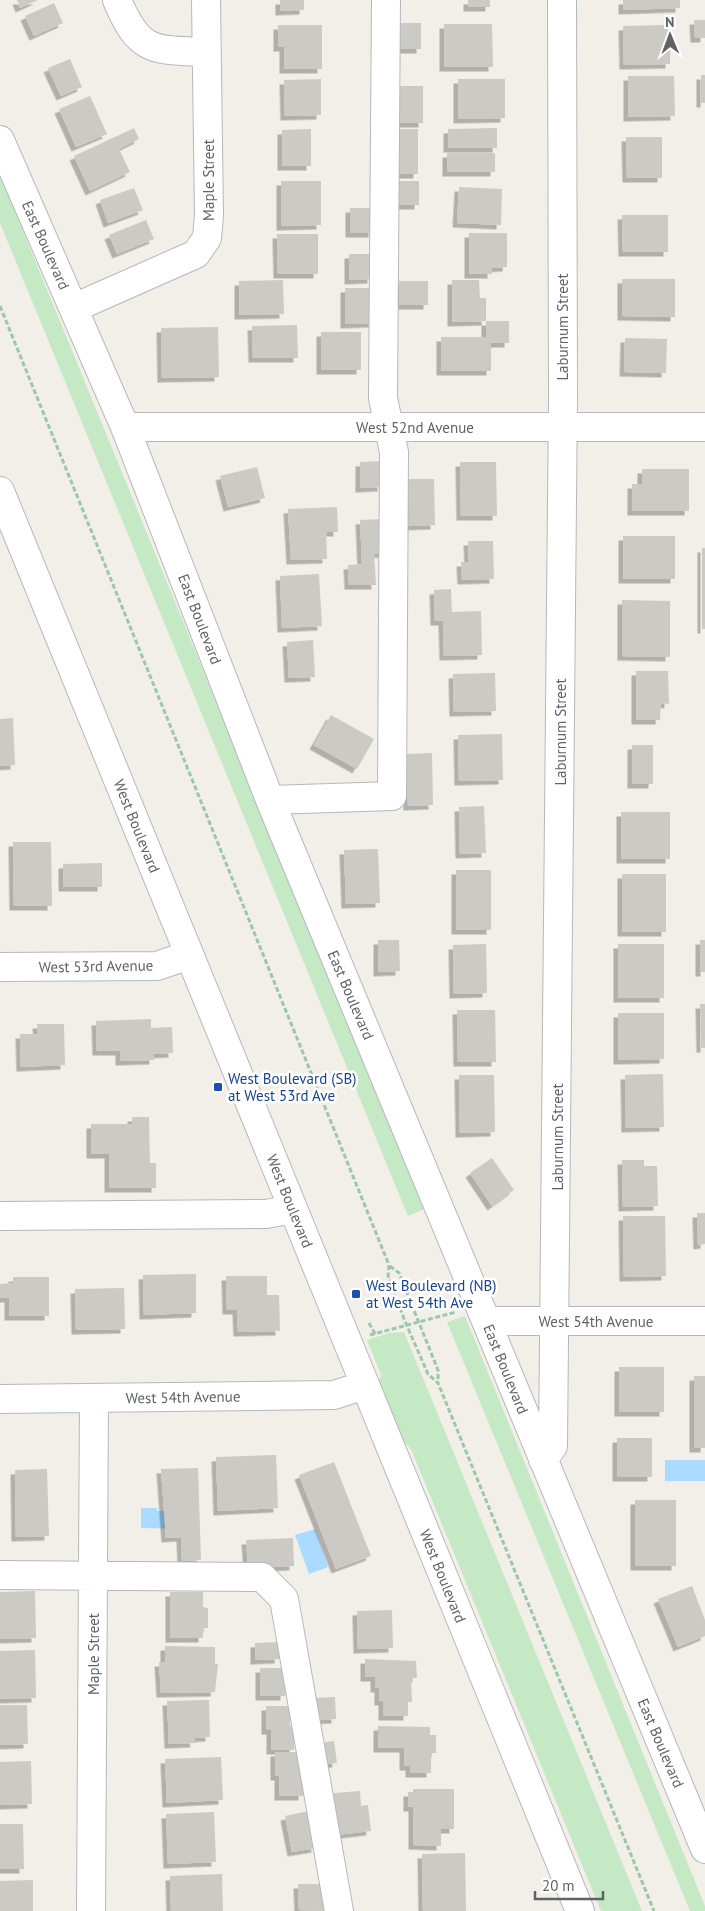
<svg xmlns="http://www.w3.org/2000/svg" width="705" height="1911" viewBox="0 0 705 1911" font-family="'PT Sans',sans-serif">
<defs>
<filter id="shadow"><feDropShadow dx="-4.5" dy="4.5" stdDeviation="0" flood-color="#0004"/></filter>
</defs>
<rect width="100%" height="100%" fill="#f1efe8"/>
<path fill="#c5e8c5" d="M0,175L424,1209L408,1216L0,223Z
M465,1316L705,1906V1911H690L447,1322Z
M404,1332L642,1911H601L411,1449L403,1440L377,1386L381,1375L367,1340L389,1333Z"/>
<path fill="#aadaff" d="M665,1460H705V1481H665Z
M141,1508H157V1511L192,1512V1529L141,1528Z
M315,1529L328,1567L309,1574L295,1535Z"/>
<path fill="#cccac5" filter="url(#shadow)" d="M17,0H38L20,8Z
M280,0H304V10L280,11Z
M468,0H490V7H468Z
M623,0H680V8L623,10Z
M54,3L63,23L34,36L25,16Z
M694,20H705V38H695Z
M399,23H421V49H399Z
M444,24H492L493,67H444Z
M278,25H322V69H284V47H278Z
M670,25V64L624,65L623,26Z
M70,59L82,87L61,96L48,68Z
M701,75H705V103H701Z
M628,76H674L675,116L628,117Z
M321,79V115L285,116L284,80Z
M458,79H505V118L458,119Z
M397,86H423V123H397Z
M90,96L107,134L76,147L59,109Z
M134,128L139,139L119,149L130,172L90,191L74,156Z
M497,128V148H448V129Z
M311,129V166H282V130Z
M399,129H418V174H399Z
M626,137H662V178H627Z
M447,153H495V172H447Z
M281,181H321V225L281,226Z
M397,181H419V205H397Z
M459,187L502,189L501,225L457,223Z
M134,188L143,210L108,223L100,200Z
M350,208H373V233H350Z
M622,215H668V252H623Z
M146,220L154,239L117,254L109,235Z
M469,233H507V267L492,268V274H469Z
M277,234H318V274H278Z
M349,254H371L372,279L349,280Z
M622,279H675V317L622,316Z
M283,280L284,314L239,315V281Z
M452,280H479L480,298H486V321L452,322Z
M399,281H428V305H399Z
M345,288H373V323L345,324Z
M486,321H509V343H491V371H441V337H486Z
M297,325L298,358H253L252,326Z
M218,327L219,377L162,378L161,328Z
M321,332H361V370H321Z
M625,338L667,339L666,373L624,372Z
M381,461L382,487L360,488V462Z
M460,462H496L497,516H461Z
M257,467L265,498L228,507L220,476Z
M642,469H689V511H632V484H642Z
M405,479H434L435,525L406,526Z
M337,507L338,532H326L327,559L291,560L288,509Z
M384,519L386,553L374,554L376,585H349L348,565L362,564L360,520Z
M623,536H675V579H623Z
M468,541H493L494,579L462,580L461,562H469Z
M702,548H705V629H702Z
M319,574L322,626L282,628L280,576Z
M451,589L452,612L481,611L482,655L444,656L443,621H435L434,590Z
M622,600L670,601V657L622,656Z
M313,640L315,677L289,678L287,642Z
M636,671H668L669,704L661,703L660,720H636Z
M495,673L496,711L454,712L453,674Z
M331,715L374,739L357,769L314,745Z
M13,718L15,765L0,766V719Z
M502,734L503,780L459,781L458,735Z
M632,745H653V784H632Z
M432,753L433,805L408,806L407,754Z
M484,806L486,853L460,854L459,807Z
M621,812H670V859H621Z
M13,842H51L52,906H14Z
M378,849L380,903L346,904L344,850Z
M102,863V887H63V864Z
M456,870H491V930H456Z
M622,874H666V932H622Z
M378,940H399L400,971L378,972Z
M700,940H705V972H700Z
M486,944L487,993L454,994L453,945Z
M618,944H664V998H618Z
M700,1004H705V1048H701Z
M457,1010H495L496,1062H458Z
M618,1013H664V1059L618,1060Z
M151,1019V1028L172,1027L173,1053L154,1054V1060L120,1061V1051H97L96,1021Z
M37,1024H64L65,1065L21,1067L20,1034H38Z
M663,1074L664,1127L626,1128L625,1075Z
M459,1075H494L495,1132L460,1133Z
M132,1117H149L150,1163H156V1188H109V1154H91V1124H132Z
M492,1158L514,1190L492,1206L470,1173Z
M622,1160H644V1166H657L658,1206L623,1207Z
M697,1213H705V1244L698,1245Z
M623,1216H665L666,1276L624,1277Z
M196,1274V1313L144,1315L143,1275Z
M226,1276H267V1295H279L280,1331L238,1332L237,1310H227Z
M13,1277H49V1316H9V1298H0V1284L13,1283Z
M124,1288L125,1329L76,1330L75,1289Z
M619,1367H664V1412H619Z
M694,1376H705V1448H694Z
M617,1438H652V1477H617Z
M276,1455L278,1508L218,1511L216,1457Z
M334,1462L371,1556L336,1569L299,1475Z
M198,1468L201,1560L182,1561L181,1537L166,1538L161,1469Z
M47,1469L49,1536L16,1537L15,1470Z
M635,1500H676V1566H635Z
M293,1538L294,1566L248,1568L246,1540Z
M692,1586L705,1620V1636L678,1647L658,1599Z
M35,1591L36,1638L0,1639V1592Z
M170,1592H203V1607L208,1608V1628H203V1638H170Z
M392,1610L393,1648L358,1649L357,1611Z
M280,1642L279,1659L255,1660V1643Z
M165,1646L215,1647V1664H218L215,1692L161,1693L159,1662H165Z
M35,1650L36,1698L0,1699V1651Z
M365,1659L416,1661L417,1678H411L412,1702H408V1716H383V1701H379V1688H375V1677H365Z
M260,1668H285V1696H260Z
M335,1697L336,1719L315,1720L312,1698Z
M209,1700L210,1737L194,1738L195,1743L169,1744L167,1701Z
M0,1705H27L28,1744L0,1745Z
M266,1706H290V1726H294V1750H271V1730H266Z
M378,1726L430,1727V1735H436V1753H431V1773H410V1766H404V1748H378Z
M334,1741L337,1763L325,1764L321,1743Z
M275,1752H299V1772H303V1796H279V1776H275Z
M221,1757L223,1800L167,1803L165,1759Z
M31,1761L32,1804L0,1805V1762Z
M413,1789H454V1829H441V1846L413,1845V1807H408V1792H413Z
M360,1791L361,1806L368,1805L371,1831L336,1835L334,1793Z
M309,1811L316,1848L292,1852L285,1816Z
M214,1812L216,1862L168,1864L166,1814Z
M0,1824H23L24,1869H0Z
M465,1853L466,1911H423L422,1854Z
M222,1874L223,1911H171L170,1876Z
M33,1880V1911H0V1881Z
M298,1884H323V1906L327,1905V1911L299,1910Z"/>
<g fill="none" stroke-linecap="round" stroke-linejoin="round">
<defs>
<path id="minor" d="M117,0C139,53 153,50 206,52
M0,140L125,427L270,800L705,1849
M74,308L196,254L207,238L209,215L206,0
M125,427H705
M0,491L580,1911
M270,800L392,796L394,452L383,398L386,0
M0,967L157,966L189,955
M0,1216L266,1214L293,1209
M486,1321H705
M0,1399L334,1395L365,1385
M543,1460L553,1446L563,397L562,0
M0,1575L262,1577L284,1599L339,1911
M91,1911L94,1398"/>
</defs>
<use href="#minor" stroke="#b5b8bc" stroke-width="30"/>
<path stroke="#9cc7a9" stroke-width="3" stroke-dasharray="5 2.5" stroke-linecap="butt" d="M0,306L389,1265L388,1278L407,1326L428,1374L438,1383L654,1911
M390,1266L399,1273L438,1370V1383
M369,1323L375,1334
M370,1335L456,1312"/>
<use href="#minor" stroke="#fff" stroke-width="28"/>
</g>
<g fill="#1a4fb4" stroke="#fff" stroke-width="2">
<rect x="213" y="1082" width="10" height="10" rx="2.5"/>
<rect x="351" y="1289" width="10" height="10" rx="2.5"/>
</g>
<g text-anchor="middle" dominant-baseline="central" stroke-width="5" stroke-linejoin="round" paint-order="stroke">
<g font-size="15" fill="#5f6368" stroke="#fff">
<text transform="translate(208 180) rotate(-90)">Maple Street</text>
<text transform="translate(46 245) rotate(66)">East Boulevard</text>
<text transform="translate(562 327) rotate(-90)">Laburnum Street</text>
<text x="415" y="427">West 52nd Avenue</text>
<text transform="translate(200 619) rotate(69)">East Boulevard</text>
<text transform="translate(560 732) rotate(-90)">Laburnum Street</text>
<text transform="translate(137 826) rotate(68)">West Boulevard</text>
<text transform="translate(96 966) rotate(-1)">West 53rd Avenue</text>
<text transform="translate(351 995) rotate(67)">East Boulevard</text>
<text transform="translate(557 1137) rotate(-90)">Laburnum Street</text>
<text transform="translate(290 1201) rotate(68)">West Boulevard</text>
<text x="596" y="1321">West 54th Avenue</text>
<text transform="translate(506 1369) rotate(68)">East Boulevard</text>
<text transform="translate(183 1397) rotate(-1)">West 54th Avenue</text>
<text transform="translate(443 1576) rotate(68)">West Boulevard</text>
<text transform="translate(93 1654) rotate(-90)">Maple Street</text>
<text transform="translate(661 1743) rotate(67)">East Boulevard</text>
</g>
<g font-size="15" fill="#164399" stroke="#fff" text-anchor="start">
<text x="228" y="1078">West Boulevard (SB)<tspan x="228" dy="17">at West 53rd Ave</tspan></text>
<text x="366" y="1285">West Boulevard (NB)<tspan x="366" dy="17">at West 54th Ave</tspan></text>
</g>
</g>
<g transform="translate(670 35) rotate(359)" stroke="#ffffff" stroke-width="4" paint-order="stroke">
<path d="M0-4L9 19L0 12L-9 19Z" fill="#5f6368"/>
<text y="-8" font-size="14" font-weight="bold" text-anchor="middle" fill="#5f6368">N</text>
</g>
<path d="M535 1891v8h68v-8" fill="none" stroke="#5f6368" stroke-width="2.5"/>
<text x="542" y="1891" font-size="15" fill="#5f6368" stroke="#ffffff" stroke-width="4" paint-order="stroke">20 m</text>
</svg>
